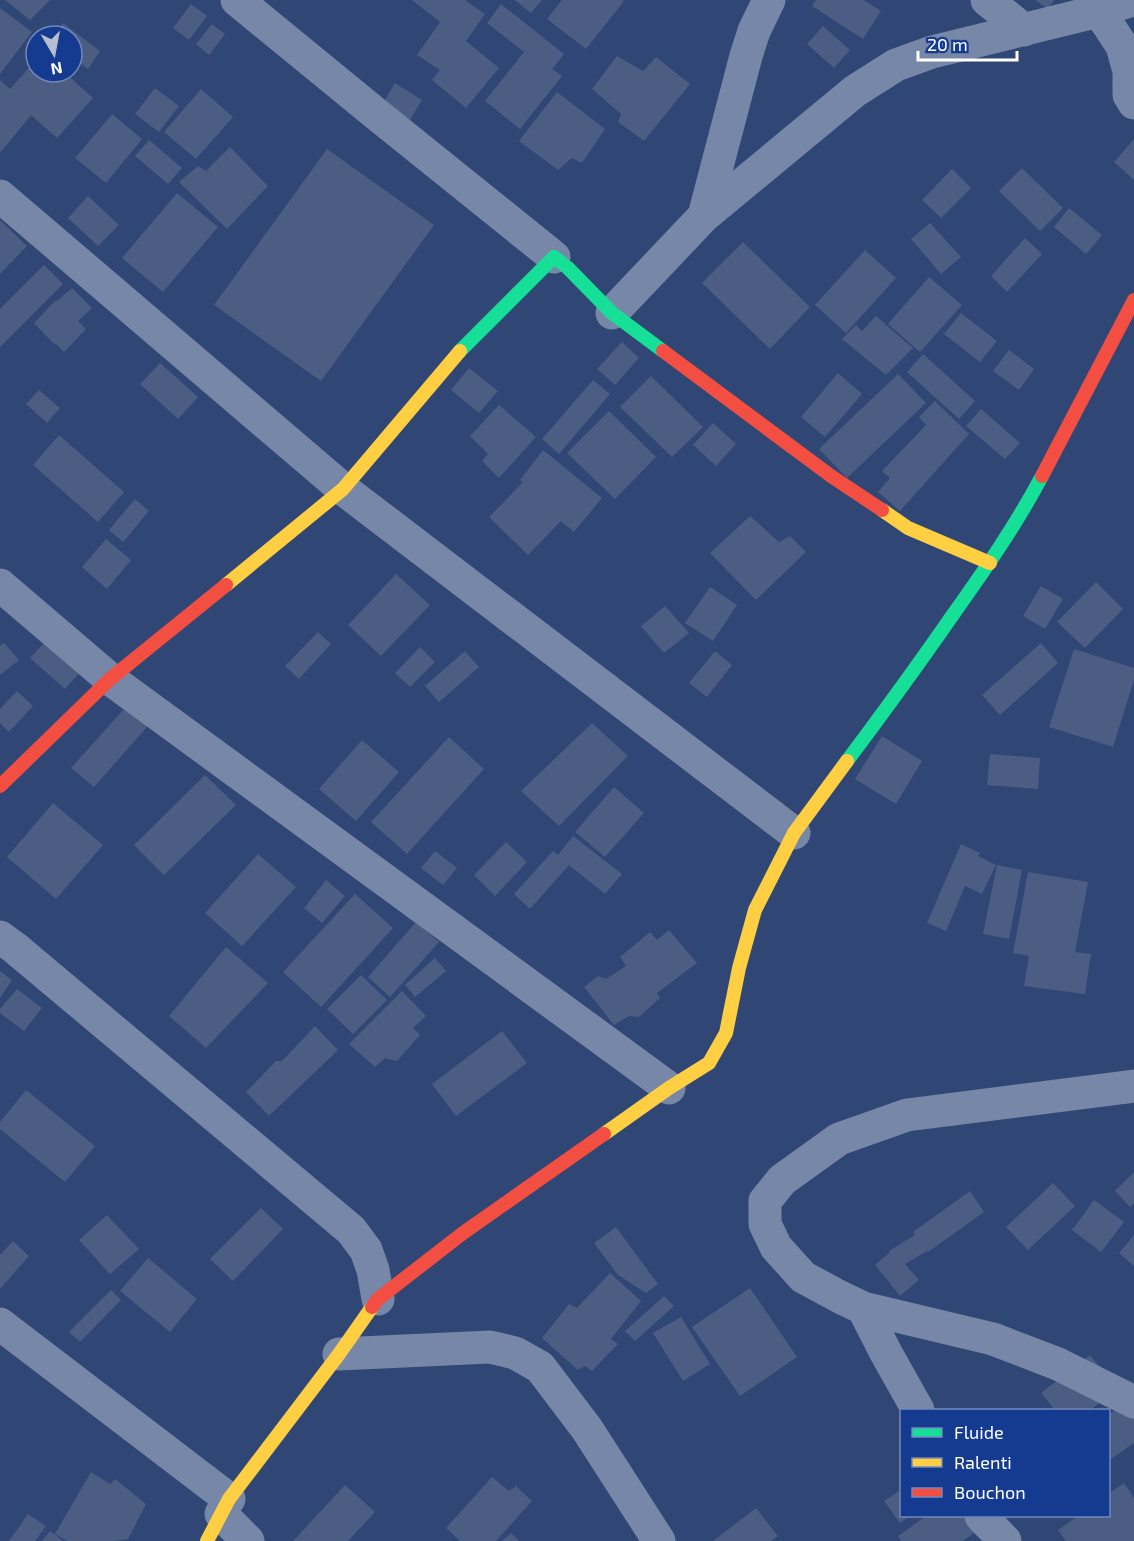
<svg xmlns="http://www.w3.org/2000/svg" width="1134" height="1541" viewBox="0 0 1134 1541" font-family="'Exo 2',sans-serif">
<rect width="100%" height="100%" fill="#304674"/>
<path fill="#4b5d82" d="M5,0H50L30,20Z
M412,0H465L485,14L466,41L499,68L466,108L432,80L440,70L417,55L440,22Z
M515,0H542L531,13Z
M562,0H622L624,1L586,49L547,19Z
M816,0H864L881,11L863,39L812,6Z
M1035,0H1054L1048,9Z
M191,4L207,16L189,40L173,28Z
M501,4L564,54L552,69L562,76L520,129L485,101L524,52L487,23Z
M0,8L32,32L0,74Z
M63,23L100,51L88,69L72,57V36H53Z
M212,24L225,34L209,55L196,44Z
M823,26L850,50L834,68L807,44Z
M617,56L643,71L656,57L690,84L644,141L618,122L621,114L592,89Z
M36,60V72H64L93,98L57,138L31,115L0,153V80L10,89Z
M395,83L422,100L408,123L381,107Z
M155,88L179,106L159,132L135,114Z
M201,89L233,117L196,159L164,132Z
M557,92L605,129L582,163L572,158L558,170L519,141Z
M112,114L142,139L106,183L75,158Z
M1134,139V180L1114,162Z
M149,140L182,168L168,184L135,156Z
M230,147L268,186L227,229L179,182L198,166L206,171Z
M327,149L434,225L321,381L214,305Z
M1022,168L1063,208L1040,231L999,191Z
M952,169L971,188L941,218L922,200Z
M177,193L218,227L163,292L122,258Z
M88,196L119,225L98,246L68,218Z
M1069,208L1102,235L1086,254L1054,227Z
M0,220L27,246L0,274Z
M930,223L961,257L941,274L911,239Z
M1025,238L1042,254L1007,292L991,276Z
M743,242L810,307L770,349L702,283Z
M865,250L896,278L846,333L815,305Z
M44,265L63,284L0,347V309Z
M929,277L962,305L920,352L888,324Z
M72,288L92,308L78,321L86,329L64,352L55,343L54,344L34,323L56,300L57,301Z
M961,313L997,341L980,362L944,334Z
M876,316L913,348L886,375L842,339L856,325L862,331Z
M622,342L639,358L615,385L597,369Z
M1009,350L1034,369L1019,390L993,371Z
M923,354L975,401L959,419L907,372Z
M160,363L198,397L178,419L140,384Z
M469,368L498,391L479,413L451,390Z
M838,373L862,394L825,437L801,417Z
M898,374L926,403L847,478L819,449Z
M651,376L703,427L672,457L620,407Z
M593,380L610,394L559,454L542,439Z
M39,390L60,408L47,423L26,404Z
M935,401L969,434L900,511L878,492L890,478L882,471L926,425L919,417Z
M499,405L536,437L499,478L482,461L488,454L470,436Z
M981,409L1020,443L1005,459L966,426Z
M609,411L656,457L615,499L567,453Z
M713,423L736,444L716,466L693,445Z
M59,435L124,492L98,522L33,465Z
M543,450L602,498L574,532L561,521L528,555L489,517L523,482L520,480Z
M135,499L149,511L123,542L109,530Z
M750,516L779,542L790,536L806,552L756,600L710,553Z
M106,539L131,560L107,589L82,567Z
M396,574L430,605L381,656L348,625Z
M1096,582L1123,609L1085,648L1057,622Z
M1041,586L1063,599L1045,629L1023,616Z
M710,587L737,605L713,641L685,623Z
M665,606L689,633L664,653L641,626Z
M318,632L331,644L299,679L285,666Z
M48,639L82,670L65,689L30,658Z
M4,643L19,660L0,675V646Z
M1041,643L1058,663L1000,715L982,695Z
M420,647L435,662L410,687L395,673Z
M1074,649L1134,668V680L1113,747L1049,727Z
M465,651L479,667L439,702L425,686Z
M715,651L732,665L707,697L689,683Z
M17,691L33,706L9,732L0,723V709Z
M132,700L154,719L94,787L71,768Z
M592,723L628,756L559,826L521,791Z
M882,736L922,761L896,804L855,779Z
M449,737L484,769L407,854L371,822Z
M362,740L399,772L356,821L319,789Z
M990,754L1040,758L1038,789L987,785Z
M205,775L236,805L164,875L134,845Z
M614,787L644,813L605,857L575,832Z
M53,803L103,845L56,899L7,857Z
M573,836L622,874L605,894L569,865L530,909L514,894L553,851L558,855Z
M506,842L527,862L495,896L474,875Z
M961,844L980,853L978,856L996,865L982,894L965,886L946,931L927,923Z
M435,851L457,868L443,885L421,868Z
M258,854L296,887L242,946L205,913Z
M997,865L1022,870L1009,939L983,934Z
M1028,872L1088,882L1075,952L1091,954L1085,994L1024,986L1029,956L1013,953Z
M326,880L345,896L322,923L304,908Z
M355,894L393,928L321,1007L283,972Z
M416,922L439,942L390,997L368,977Z
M669,930L697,963L657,993L660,998L639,1017L629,1016L614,1025L584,987L598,976L606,979L626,966L620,957L650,932L657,940Z
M226,947L268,983L206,1048L169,1016Z
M435,958L446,971L415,997L405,985Z
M0,971L12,980L0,998Z
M361,975L387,1000L353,1034L327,1009Z
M17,989L42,1008L24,1031L0,1013V1009Z
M402,991L426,1016L413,1028L420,1035L397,1061L385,1058L375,1067L349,1044Z
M315,1026L338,1050L269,1116L246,1092L276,1061H282Z
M502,1031L527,1063L456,1116L432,1084Z
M26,1090L95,1146L65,1182L0,1129V1122Z
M1134,1172V1203L1130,1207L1115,1191Z
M1053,1183L1075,1206L1028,1250L1006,1227Z
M970,1191L984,1212L928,1252L927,1251L905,1264L919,1280L900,1296L875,1265L890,1252L889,1251L915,1235L913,1232Z
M1094,1200L1124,1222L1101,1252L1072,1230Z
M261,1208L283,1229L233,1281L210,1259Z
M107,1215L139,1249L110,1274L79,1240Z
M616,1227L658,1284L646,1293L618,1275L594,1243Z
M1134,1235V1266L1119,1253Z
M13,1241L29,1256L0,1289V1255Z
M148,1258L197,1299L170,1332L120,1291Z
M610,1273L641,1301L611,1339L618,1344L592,1371L585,1366L578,1370L542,1338L569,1304L577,1308Z
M750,1288L797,1357L740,1396L692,1327Z
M111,1290L121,1300L80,1342L69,1332Z
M664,1296L674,1306L635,1341L625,1331Z
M681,1317L710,1364L683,1381L653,1333Z
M1090,1355L1118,1389L1090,1410H1055L1041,1393Z
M1126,1402L1134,1414V1443L1108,1461V1415Z
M91,1472L110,1484L115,1479L146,1504L128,1539L114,1541H67L55,1534Z
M492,1477L509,1491L516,1486L532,1501L496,1541H460L446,1528Z
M1124,1483L1134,1498V1541H1066L1058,1530L1078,1516H1108V1494Z
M345,1485L375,1512L348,1541H293Z
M902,1489V1516H910L900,1523L884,1501Z
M756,1508L778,1536L771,1541H713Z
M28,1514L46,1526L35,1541H9Z
M926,1516H974L982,1527L963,1541H901L898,1536Z
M50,1531L53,1533L63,1541H42Z
M511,1533L519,1541H502Z"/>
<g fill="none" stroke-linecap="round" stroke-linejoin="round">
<path stroke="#7787a7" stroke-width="33" d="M237,0L375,113L554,257
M987,0L1024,30
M1099,11L1122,46L1129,71V95L1134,103
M0,196L343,489L794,833
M704,216L746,56L754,31L769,0
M612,313L704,216L855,91L896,65L932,52L1099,11L1132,0
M0,585L110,679L669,1088
M0,937L15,948L351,1230L366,1250L373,1270L378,1299
M1134,1086L907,1115L839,1139L782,1180L765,1201V1224L776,1247L803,1277L840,1297L863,1308L993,1339L1058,1364L1134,1402
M863,1308L886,1353L918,1410
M0,1324L229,1499
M339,1354L490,1347L515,1353L540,1367L587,1429L659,1541
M221,1514L248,1541
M981,1516L1005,1541"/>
<path stroke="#16e098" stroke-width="14" d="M460,351L554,257L568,268L612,313L663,351
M847,761C883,713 918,665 952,616C984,571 1016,525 1042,476"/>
<path stroke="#ffcf43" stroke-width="14" d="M882,510L908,528L990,563
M226,585L343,489L460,351
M604,1134L669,1088L709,1063L726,1033L739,968L755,910L794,833L847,761
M207,1541L229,1499L339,1354L372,1307"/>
<path stroke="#f24e42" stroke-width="14" d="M663,351L831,476L882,510
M1042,476L1134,300
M0,786L110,679L226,585
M372,1307L378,1299L463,1233L604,1134"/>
</g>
<rect x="900" y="1409" width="210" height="108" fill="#143b90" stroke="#7289bc" stroke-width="1.5"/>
<rect x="912" y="1428" width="30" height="9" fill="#16e098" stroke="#7289bc" stroke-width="1.5"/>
<text x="954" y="1439" font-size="18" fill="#ffffff">Fluide</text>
<rect x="912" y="1458" width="30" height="9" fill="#ffcf43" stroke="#7289bc" stroke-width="1.5"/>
<text x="954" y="1469" font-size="18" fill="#ffffff">Ralenti</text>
<rect x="912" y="1488" width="30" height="9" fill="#f24e42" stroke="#7289bc" stroke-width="1.5"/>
<text x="954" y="1499" font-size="18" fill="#ffffff">Bouchon</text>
<g transform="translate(54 54) rotate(170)"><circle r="28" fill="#143b90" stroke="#7289bc" stroke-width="1.5"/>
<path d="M0-4.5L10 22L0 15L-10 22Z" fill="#b7bece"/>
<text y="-9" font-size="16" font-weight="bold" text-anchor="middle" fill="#ffffff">N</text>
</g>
<path d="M918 51v9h99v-9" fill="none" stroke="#ffffff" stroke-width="3"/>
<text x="927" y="51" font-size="18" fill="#ffffff" stroke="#143b90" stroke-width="4.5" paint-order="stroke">20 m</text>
</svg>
